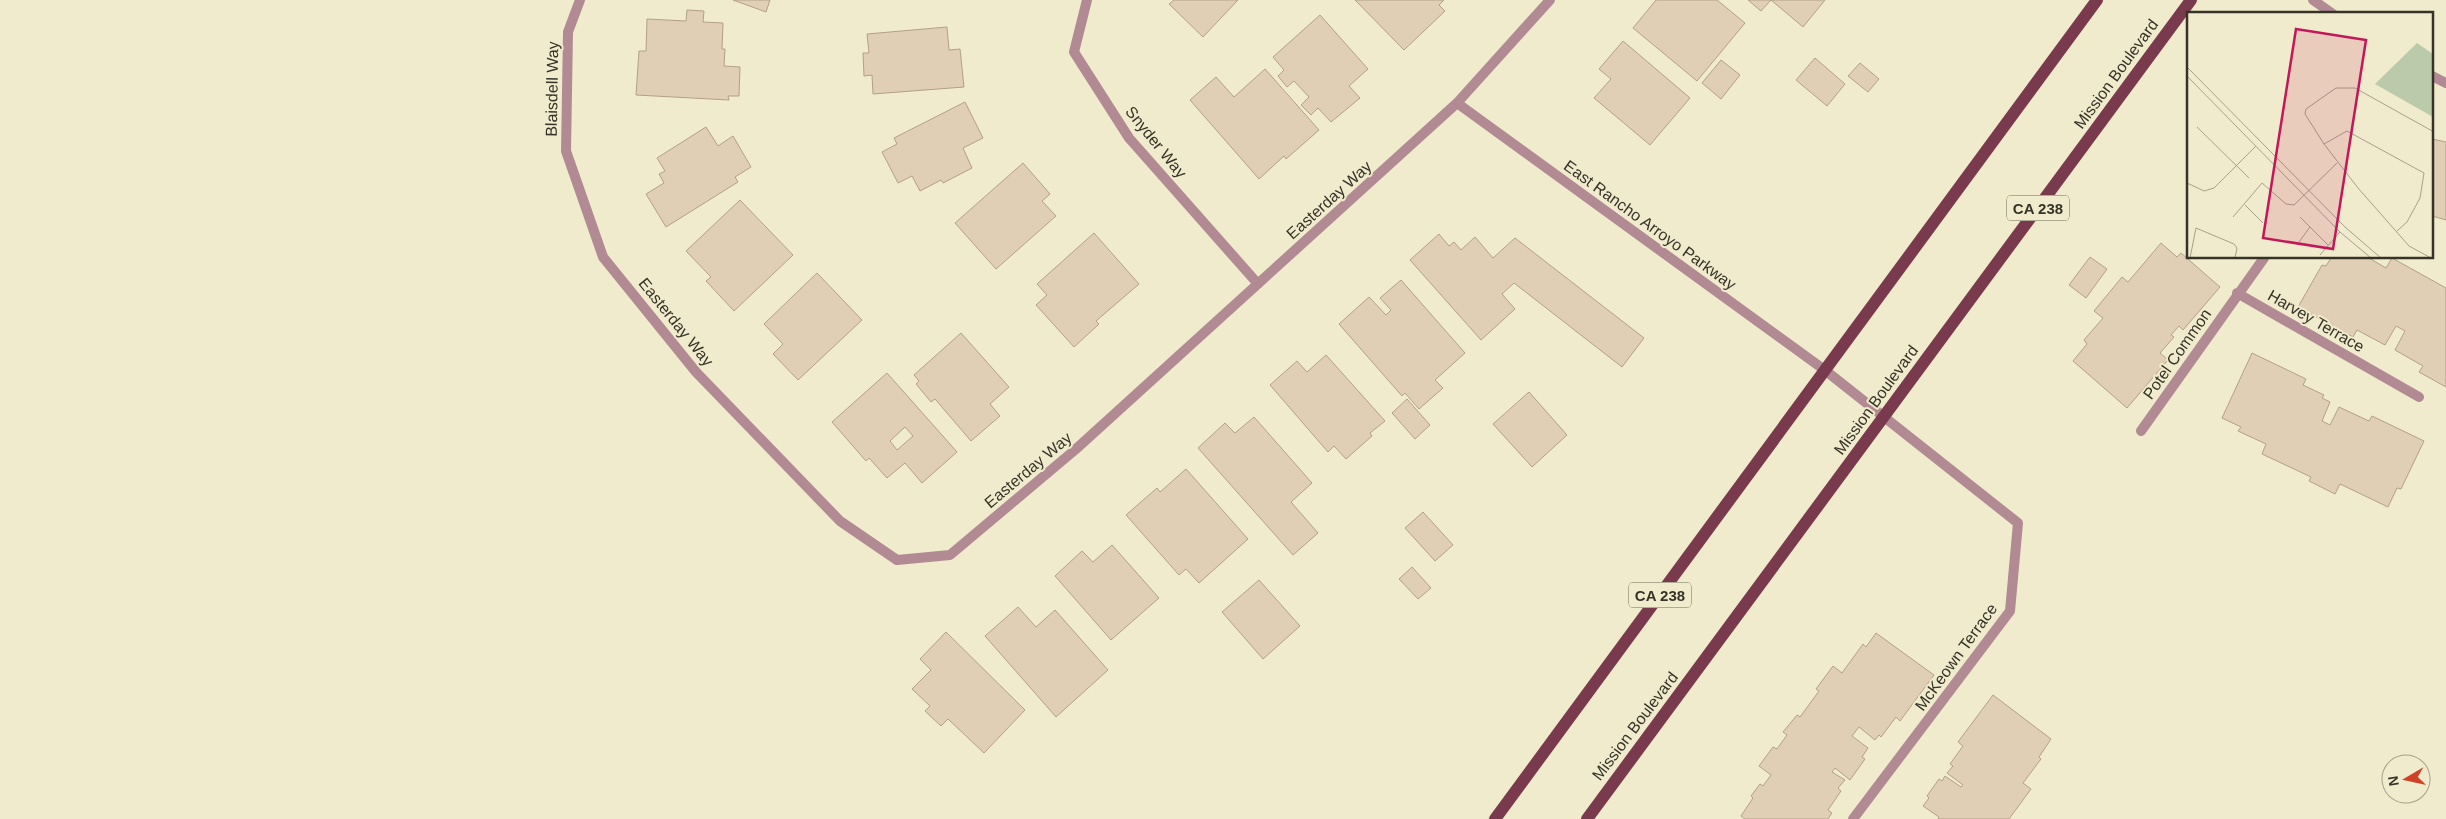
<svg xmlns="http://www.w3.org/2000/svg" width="2446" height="819" viewBox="0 0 2446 819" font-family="Helvetica,sans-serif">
<rect width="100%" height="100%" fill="#f1ebcd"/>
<path fill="#e1cfb5" stroke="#b1a087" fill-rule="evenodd" d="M733,0H770L766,12Z
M1174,0H1238L1203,37L1169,4Z
M1355,0H1444L1439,5L1445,11L1404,50Z
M1656,0H1717L1745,23L1697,81L1633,28Z
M1748,0H1771L1761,11Z
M1771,0H1825L1803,27Z
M687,10L704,11L703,22L723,23L722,49H725L724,66L740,67L739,96H728L729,100L636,95L639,51H646L647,19L686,21Z
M1320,15L1368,69L1349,86L1360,98L1331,122L1318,108L1311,115L1301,105L1309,97L1294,81L1287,87L1278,76L1284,70L1273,57Z
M947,27L949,50L960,49L964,87L873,94L872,75L864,76L863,53H869L867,34Z
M1623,41L1690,98L1650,145L1594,98L1611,79L1599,69Z
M1815,58L1845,84L1827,106L1796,80Z
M1721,60L1740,75L1721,99L1702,83Z
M1860,63L1879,79L1868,92L1848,76Z
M1265,69L1319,130L1286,159L1284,156L1259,179L1190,100L1216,77L1234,97Z
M965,102L983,138L963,148L972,168L943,183L941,180L920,191L912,176L898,183L882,152L897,144L894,138Z
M706,127L718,146L733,136L751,167L735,177L738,182L666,227L646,194L664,183L659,174L665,171L657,158Z
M2432,139L2446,142V220L2432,216Z
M1023,163L1050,194L1042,201L1056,216L996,269L955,223Z
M740,200L793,255L734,311L706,281L711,277L686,251Z
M1094,233L1139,284L1096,321L1099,324L1074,347L1036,305L1047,295L1037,284Z
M1439,234L1449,246L1454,242L1461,250L1475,237L1493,258L1515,238L1644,338L1622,367L1514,283L1502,294L1515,309L1481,340L1410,260Z
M2161,243L2177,257L2181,253L2220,287L2183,330L2179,326L2171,335L2174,337L2160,353L2168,360L2127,408L2073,361L2087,344L2084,340L2103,318L2094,311L2122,277L2128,282Z
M2090,257L2107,269L2086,298L2069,285Z
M2331,258H2369L2386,268L2392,258L2446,288V387L2419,372L2423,366L2395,350L2405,331L2396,326L2385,345L2357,330L2353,337L2298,307L2322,265L2326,266Z
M817,273L862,320L798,380L773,354L783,344L764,324Z
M1401,280L1465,353L1435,380L1443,388L1419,409L1405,393L1402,396L1339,324L1369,297L1386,315L1391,310L1380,298Z
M961,333L1009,387L990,404L1000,416L971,441L935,399L931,402L916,384L919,381L914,375Z
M2252,353L2306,379L2303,385L2324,395L2322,398L2330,402L2322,421L2330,425L2339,407L2369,421L2372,416L2424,441L2401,489L2397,488L2388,507L2340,484L2335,494L2309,481L2311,477L2262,454L2266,444L2238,431L2241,427L2222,418Z
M1326,355L1385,421L1370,433L1372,436L1346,459L1334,446L1328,452L1270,385L1297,361L1307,372Z
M887,373L957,452L922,483L905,463L887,478L869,458L866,461L832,422ZM905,427L913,436L897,450L890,441Z
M1529,392L1567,435L1532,467L1493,424Z
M1407,399L1430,425L1415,439L1392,413Z
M1254,417L1312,483L1291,502L1318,533L1293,555L1198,448L1225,423L1235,433Z
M1186,469L1248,539L1199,583L1186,569L1179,575L1126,515L1157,488L1160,492Z
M1423,512L1453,545L1435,561L1405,528Z
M1112,545L1159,598L1111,640L1055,576L1082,551L1093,562Z
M1412,567L1431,588L1418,599L1399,579Z
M1259,580L1300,626L1263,659L1222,612Z
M1018,607L1036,627L1055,610L1108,670L1056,717L985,636Z
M946,632L1025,710L984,753L948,719L941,726L925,711L930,706L912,689L931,670L920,659Z
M1876,633L1934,675L1900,721L1896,717L1881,737L1879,735L1875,740L1859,727L1852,736L1868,748L1862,757L1865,759L1850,780L1835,768L1832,772L1845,780L1838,788L1841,791L1828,810L1832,813L1828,819H1745L1741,816L1753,798L1751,796L1760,784L1763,786L1771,775L1759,766L1773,747L1777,749L1787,735L1783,732L1797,715L1800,717L1819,691L1816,689L1833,666L1842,673L1863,644L1866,647Z
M1993,695L2051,739L2039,757L2041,759L2023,783L2031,789L2009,819H1938L1939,817L1923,806L1929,798L1927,796L1939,779L1942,781L1945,776L1961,787L1963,785L1947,773L1953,766L1950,764L1963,746L1958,742Z"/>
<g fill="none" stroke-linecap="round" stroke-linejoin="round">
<path stroke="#b18a94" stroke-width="10" d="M580,0L568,32L566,151L603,257L696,372L840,521L897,560L950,555L1076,449L1457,103L1550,0
M1087,0L1074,52L1129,138L1258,284
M2313,0L2333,14
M2432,76L2446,83
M1457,103L1826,371L2018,523L2010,611L1853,819
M2237,293L2419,397
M2141,431L2264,258"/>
<path stroke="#7a3a4e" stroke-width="12" d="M1495,819L2097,0
M1587,819L2191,0"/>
</g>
<g text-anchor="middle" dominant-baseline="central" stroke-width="4" stroke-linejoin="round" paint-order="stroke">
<g fill="#f1ebcd" stroke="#6d6a59" stroke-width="1">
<rect x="2007" y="195.5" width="62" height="25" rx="4"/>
<rect x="1629" y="582.5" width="62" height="25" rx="4"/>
</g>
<g font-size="15" font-weight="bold" fill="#353327">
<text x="2038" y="208">CA 238</text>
<text x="1660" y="595">CA 238</text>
</g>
<g font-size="16" fill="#353327" stroke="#f1ebcd">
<text transform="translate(2116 74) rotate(-54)">Mission Boulevard</text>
<text transform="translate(552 89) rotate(-89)">Blaisdell Way</text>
<text transform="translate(1156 142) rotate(51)">Snyder Way</text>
<text transform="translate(1329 200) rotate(-42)">Easterday Way</text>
<text transform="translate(1650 225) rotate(36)">East Rancho Arroyo Parkway</text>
<text transform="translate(2316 321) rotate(30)">Harvey Terrace</text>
<text transform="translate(676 322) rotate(51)">Easterday Way</text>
<text transform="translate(2177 354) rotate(-55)">Potel Common</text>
<text transform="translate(1876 400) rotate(-54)">Mission Boulevard</text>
<text transform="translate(1028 470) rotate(-40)">Easterday Way</text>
<text transform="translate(1956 657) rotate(-54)">McKeown Terrace</text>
<text transform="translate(1635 726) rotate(-53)">Mission Boulevard</text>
</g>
</g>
<g transform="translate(2187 12)">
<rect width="246" height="246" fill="#f1ebcd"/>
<path d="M230,31L246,42V105L188,72Z" fill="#bacaab"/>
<path fill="none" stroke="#a6a18b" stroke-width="1" d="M0,55L158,215L194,246M0,64L153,220L184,246M10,115L62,166M137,132L160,119L237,161L233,186L220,210L210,219M0,171L17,179L27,176L69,134M58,193L76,211M46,205L75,171L99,192L107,193L150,151M113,205L141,233M112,230L123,215M133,243L153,220M3,246L9,216L47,232L50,236L48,246M244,246L222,234L171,176L137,132L118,102L119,97L149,76H168L247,120"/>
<path fill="#c2185b" fill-opacity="0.15" stroke="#c2185b" stroke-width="2.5" d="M109,17L179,28L146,237L76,226Z"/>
<rect width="246" height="246" fill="none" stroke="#353327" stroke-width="2.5"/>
</g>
<g transform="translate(2406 779) rotate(261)"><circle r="24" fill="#f1ebcd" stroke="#a6a18b"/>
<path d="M0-4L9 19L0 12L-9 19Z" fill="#ce4328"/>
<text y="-8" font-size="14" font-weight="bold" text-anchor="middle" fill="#353327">N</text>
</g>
</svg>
